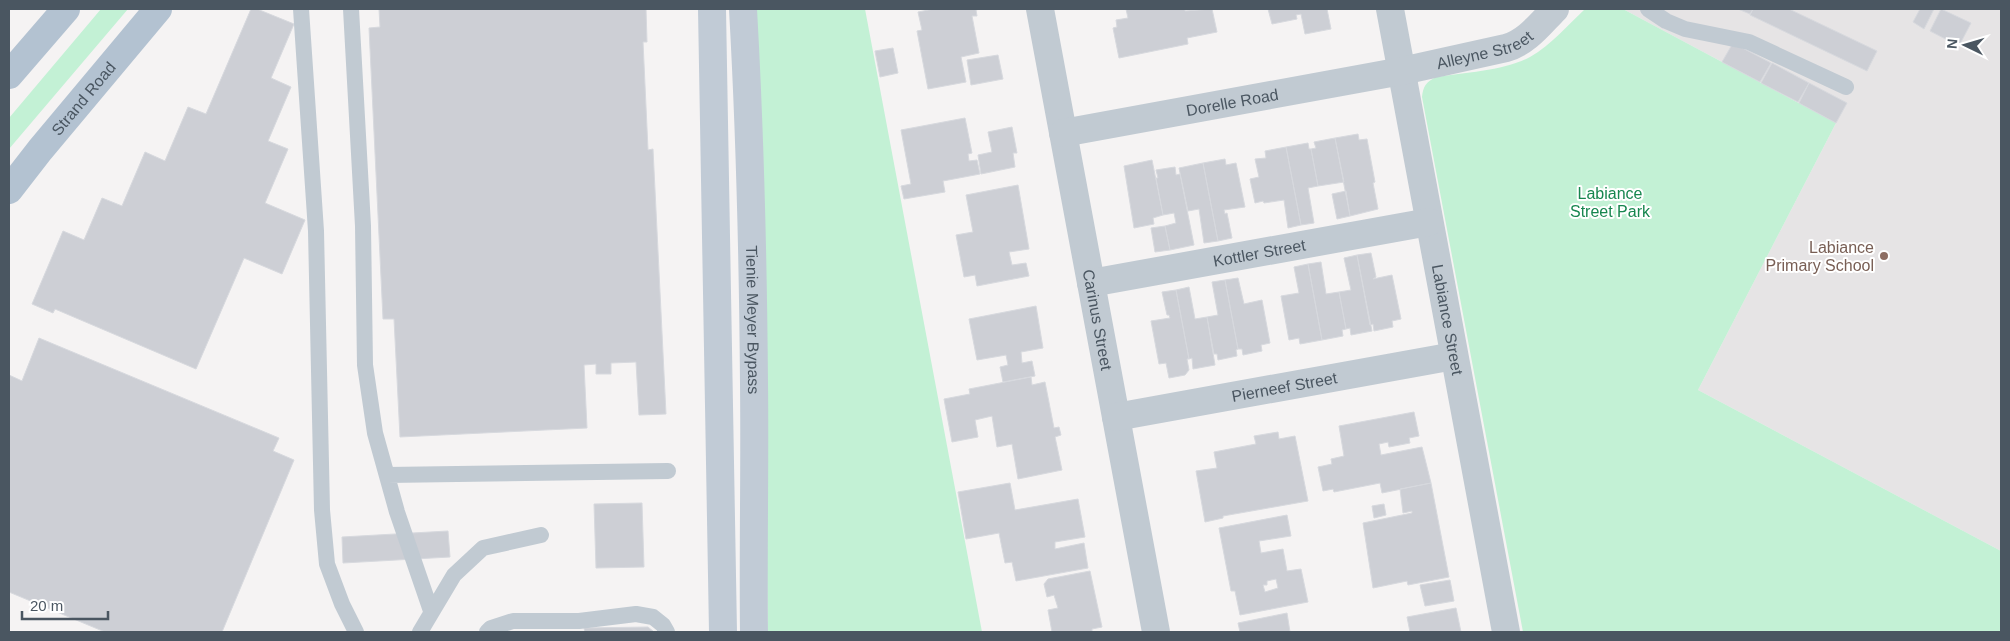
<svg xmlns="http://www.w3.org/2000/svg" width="2010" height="641" viewBox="0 0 2010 641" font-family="Helvetica,sans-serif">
<rect width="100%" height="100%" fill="#f5f3f3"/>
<path fill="#e6e4e5" d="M1623,9H2001V551L1698,390L1836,123Z"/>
<path fill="#c3f1d5" d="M101,9H128L9,149V118Z
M752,9H865L982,632H768L763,335Z
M1585,9H1623L1836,123L1698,390L2001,551V632H1523L1422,97C1423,87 1426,81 1437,77C1464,73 1507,70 1530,57C1551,45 1568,25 1585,9Z"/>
<path fill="#cdcfd5" stroke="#d7d9de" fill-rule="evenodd" d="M251,9H257L294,24L271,78L291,87L268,141L288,149L265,203L305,220L282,274L244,258L196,369L55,309L53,313L32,304L63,231L84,240L102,198L122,206L145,152L165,161L188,107L206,114Z
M379,9H646L647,42H643L648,150L653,149L666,414L639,415L636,362L611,363V374H596V364L584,365L587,428L400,437L394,319H383L369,28L380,27Z
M934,9H980L976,10L977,16H972L979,53L961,57L966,82L928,89L917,31L922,30L918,12Z
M1126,9H1185V11L1212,9L1217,32L1187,38L1188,44L1119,58L1113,28L1117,27L1116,20L1128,18Z
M1268,9H1327L1331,29L1305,34L1301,14L1296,15L1297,19L1272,24Z
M1738,9H1753L1750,14Z
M1753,9H1789L1877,51L1867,71L1750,15Z
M1920,9H1934L1924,29L1913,22Z
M1941,9L1971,23L1959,46L1930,31Z
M1733,43L1771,63L1760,82L1722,62Z
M893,48L898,73L880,77L875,51Z
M998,55L1003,79L971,85L967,60Z
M1772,63L1809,83L1798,102L1761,83Z
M1809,83L1847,103L1836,123L1799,103Z
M965,118L972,153L968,154L969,161L977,160L980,174L943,181L945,192L904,199L901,186L911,184L901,130Z
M1012,127L1017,153H1013L1015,167L981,174L978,155L992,152L988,132Z
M1358,134L1359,140L1367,139L1375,182L1373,183L1378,209L1350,216L1335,138Z
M1335,138L1344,182L1318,186L1311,149L1316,148L1314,142Z
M1308,143L1309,149H1311L1318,186L1308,188L1314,223L1301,225L1286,147Z
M1286,147L1301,225L1288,228L1284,200L1264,203L1263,201L1255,203L1250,179L1259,177L1255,159L1266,158L1265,151Z
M1225,159L1226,165L1236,163L1245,207L1224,210L1225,214L1227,213L1232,238L1218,241L1203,163Z
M1152,160L1163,215L1153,218L1154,224L1134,228L1124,166Z
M1203,163L1218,241L1204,243L1199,209L1188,211L1179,168Z
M1175,167L1176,175L1180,174L1194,245L1170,250L1165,226L1176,223L1174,213L1163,215L1156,178H1158L1156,170Z
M1018,185L1029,249L1009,252L1012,265L1026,263L1029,276L977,286L975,275L964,277L956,235L973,232L966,195Z
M1346,191L1350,216L1337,219L1332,194Z
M1165,226L1170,250L1155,252L1151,228Z
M1371,253L1376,277L1373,279L1392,275L1401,319L1392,321L1393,327L1374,331L1373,324L1370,325L1357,255Z
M1357,255L1372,331L1351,335L1350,328L1346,329L1339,292L1351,290L1344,258Z
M1321,262L1326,294L1339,292L1346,329L1342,330L1343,336L1322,340L1308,264Z
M1308,264L1322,340L1300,344L1299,338L1289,340L1281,296L1299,293L1294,267Z
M1238,278L1244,304L1262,300L1270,343L1261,345L1262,351L1243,355L1242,349H1238L1225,280Z
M1225,280L1238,349L1236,350L1237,356L1218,360L1217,354H1214L1207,317L1218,315L1212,282Z
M1189,287L1195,319L1207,317L1215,365L1193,369L1192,358L1189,359L1176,290Z
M1176,290L1189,359H1187L1189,370L1185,375L1169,378L1166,363L1159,364L1151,321L1170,318L1169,315H1167L1162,292Z
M1036,306L1043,348L1021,352L1022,363L1032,361L1035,376L1003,382L1000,367L1008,365L1006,355L977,360L969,319Z
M39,338L279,438L273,451L294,460L222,632H105L9,592V375L22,381Z
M1031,377L1032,385L1045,382L1054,428L1059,427L1061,435L1055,437L1062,470L1018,479L1012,444L997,447L992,416L975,420L978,437L952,442L944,399L970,394L969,389Z
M1414,412L1419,436L1409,438L1410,443L1389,447L1388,442L1379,444L1381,455L1422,447L1431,483L1382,493L1380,483L1334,492L1333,489L1323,491L1318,467L1332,464L1331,459L1344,456L1339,426Z
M1278,432L1279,439L1295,436L1308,501L1223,516V518L1205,522L1196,471L1217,468L1214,452L1256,444L1254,436Z
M1010,483L1015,510L1078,499L1085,537L1055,542V549L1084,543L1088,568L1016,581L1012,562L1005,563L999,533L966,539L958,492Z
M1431,483L1449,577L1408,585L1407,581L1373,588L1363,523L1412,513V511L1403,513L1400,489Z
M642,503L644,567L596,568L594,504Z
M1384,504L1386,515L1374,518L1372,506Z
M1287,515L1291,536L1259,541L1261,553L1283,549L1287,571L1301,569L1308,602L1240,615L1235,591H1231L1219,528ZM1276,579L1278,588L1265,592L1263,585H1267V581Z
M448,531L450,557L343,563L342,537Z
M1090,571L1102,627L1092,629V632H1052L1048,610L1058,608L1054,595L1047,597L1044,584L1048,579Z
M1450,580L1454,601L1425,606L1420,585Z
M1456,608L1461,632H1410L1407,617Z
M1287,613L1290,632H1240L1238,623Z
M648,627L654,632H585L584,628Z"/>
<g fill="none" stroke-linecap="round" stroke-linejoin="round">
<path stroke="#c1cad2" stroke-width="16" d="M301,9L316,231L322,510L327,564L342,604L356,632
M351,9L363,226L365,365L375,433L397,512L431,611
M1648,9L1666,21L1685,29L1749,42L1846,87
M387,475L668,471
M420,632L454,575L483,548L541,535
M487,632L491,628L513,621H579L636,614L653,617L663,625L667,632"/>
<g stroke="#c1cad2" stroke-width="28">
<path id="s1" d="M1040,9L1156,632"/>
<path id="s2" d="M1390,9L1506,632"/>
<path id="s3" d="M1063,133L1402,71L1506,48C1527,42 1540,24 1555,9"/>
<path id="s4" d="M1091,283L1429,222"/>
<path id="s5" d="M1116,417L1454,356"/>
</g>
<g stroke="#c1cbd6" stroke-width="28">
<path d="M712,9L723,632"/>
<path id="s6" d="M743,9C750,133 753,258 754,383C755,466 753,549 754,632"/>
</g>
<g stroke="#b3c2d1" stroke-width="28">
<path d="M9,75L66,9"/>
<path id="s7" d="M9,190L40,150L158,9"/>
</g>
</g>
<circle fill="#8d6e63" stroke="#fff" stroke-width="2" cx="1884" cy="256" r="5"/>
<g text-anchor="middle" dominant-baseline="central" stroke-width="4" stroke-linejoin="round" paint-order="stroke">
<g font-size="16" fill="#4a5661" stroke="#fff">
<text stroke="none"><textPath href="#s3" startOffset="430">Alleyne Street</textPath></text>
<text stroke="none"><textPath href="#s7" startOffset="118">Strand Road</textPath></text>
<text stroke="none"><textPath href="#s3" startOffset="172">Dorelle Road</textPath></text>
<text stroke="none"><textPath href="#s4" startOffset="171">Kottler Street</textPath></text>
<text stroke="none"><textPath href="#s6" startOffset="311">Tienie Meyer Bypass</textPath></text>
<text stroke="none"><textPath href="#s1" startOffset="316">Carinus Street</textPath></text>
<text stroke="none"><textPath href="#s2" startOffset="316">Labiance Street</textPath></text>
<text stroke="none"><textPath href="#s5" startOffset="171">Pierneef Street</textPath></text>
</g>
<g font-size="16" fill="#17864f" stroke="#fff">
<text x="1610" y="193">Labiance<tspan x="1610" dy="18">Street Park</tspan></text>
</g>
<g font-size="16" fill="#785e54" stroke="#fff" text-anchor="end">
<text x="1874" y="247">Labiance<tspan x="1874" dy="18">Primary School</tspan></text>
</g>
</g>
<rect width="2010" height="641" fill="none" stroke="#4a5661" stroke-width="20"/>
<g transform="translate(1965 45) rotate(275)" stroke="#ffffff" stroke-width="4" paint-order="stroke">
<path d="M0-4L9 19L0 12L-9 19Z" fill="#4a5661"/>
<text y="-8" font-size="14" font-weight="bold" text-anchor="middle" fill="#4a5661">N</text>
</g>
<path d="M22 611v8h86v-8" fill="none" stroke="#4a5661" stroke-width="2.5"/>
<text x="30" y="611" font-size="15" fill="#4a5661" stroke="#ffffff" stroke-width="4" paint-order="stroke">20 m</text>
</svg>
